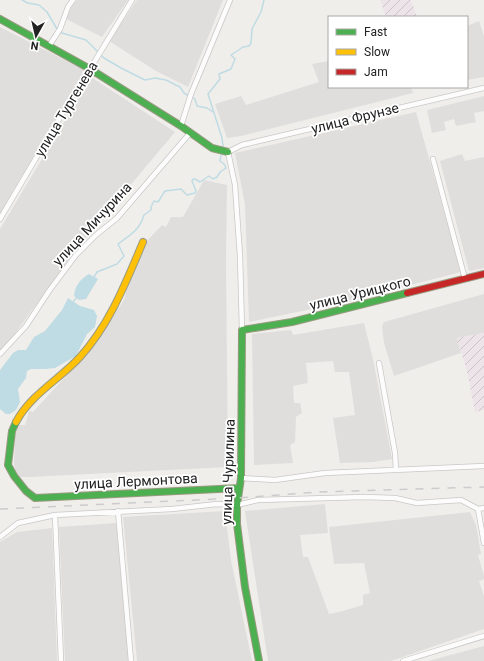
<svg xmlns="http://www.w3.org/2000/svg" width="484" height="661" viewBox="0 0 484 661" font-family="Roboto,sans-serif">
<defs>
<pattern id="industrial-furrows" width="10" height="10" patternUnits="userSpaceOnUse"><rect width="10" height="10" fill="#ede4e9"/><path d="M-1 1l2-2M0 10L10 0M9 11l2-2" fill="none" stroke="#cbc3c8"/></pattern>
</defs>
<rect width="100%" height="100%" fill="#f0eeeb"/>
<path fill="#dfdedc" d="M77,0H128L102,37L66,19L71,8Z
M137,0H223L188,87L156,71L109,41Z
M479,21L484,36V77L467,80V26Z
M0,27L84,70L0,213Z
M329,61V87H411L413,93L241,136L227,138L215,104L241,96L246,105L319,82L312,64Z
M91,77L175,132L76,250L0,354V229Z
M484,96V111L474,113L476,122L456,126L454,119L444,122L446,130L432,133L427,110Z
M416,112L461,272L336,304L249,322L245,205L235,153Z
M462,154L465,161L484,157V268L469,271L440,161Z
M204,180L227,185L226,261L228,467L29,477H17L14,464L15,435L19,425H25L29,411L33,412L90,350L124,300L131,274L134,273L145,243L162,225L166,227L171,217H183Z
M484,294V333L457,338L461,353L394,376L384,343L382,327L384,322Z
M364,323L373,359L392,459L373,462L340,463L333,418L355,415L349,372H335L333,361L306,363L308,383L293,386L294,403H300L302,413L296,417L295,442L290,445L293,463L254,465L252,334L291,330L293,335Z
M325,504L328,533L300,535L303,557H308L329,614L339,612L363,605V595L370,593L364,563L334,564L329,527L470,512L476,525L481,554L478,555L484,576V579L479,581L484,596V629L391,661H268L245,511Z
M225,511L231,560L252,661H137L123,517Z
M116,523L129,661H65L59,527Z
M52,528L57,661H0V542L17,532Z
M484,646V661H428Z"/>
<path fill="url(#industrial-furrows)" d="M380,0H411L417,17H386Z
M484,333V410L475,412L467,372L457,338Z"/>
<path fill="#bfdbe3" d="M89,274L98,279L86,299L79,300L74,296C75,286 80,279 89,274Z
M68,298L80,306L94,310L97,316L95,327L87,334L76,356L55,368L46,369H31L27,371L26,378L18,389L20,402L16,410L10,414H6L0,409V370L13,353L18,350H26L34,337L45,331L62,310Z"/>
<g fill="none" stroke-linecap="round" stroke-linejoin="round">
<path stroke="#bfdbe3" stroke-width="1.5" d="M22,0L28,3L39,5L47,12L57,29L62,33L86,40L104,58L121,68L145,80L155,78L166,80L180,87L184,93L189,96
M192,97L195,99L197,106L207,108L213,112
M223,146L222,138L208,94L220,79L219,74L231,69L235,59L231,55L243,47L249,46L251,43L252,29L261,12L264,0
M94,277L97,272L117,264L124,256L118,244C131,234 139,231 144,215L151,210V207L154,201L158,202L165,191L181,189L187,195L195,193L196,191L192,181L193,179H195L200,182L209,176L213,179L217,177L220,172L226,168L224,164L220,161L221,155
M72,303L77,297"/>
<defs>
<path id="street" d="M49,46L60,29L68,7L73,0
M181,126L191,94L230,0
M433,159L465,279
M0,219L85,75L90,69L132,0
M242,330L240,256L235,185L228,152L242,145L484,88
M0,354L26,326L49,291L76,255L96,235L117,218L190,133
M379,363L395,453L396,470
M241,478L275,480L325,473L484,466
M478,509L484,543
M118,511L131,661
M55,515L61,661
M0,537L18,523L55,515L172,509L217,504L237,505L258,500L364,497L395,498L417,503L461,500L478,509L484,508
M403,661L484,636"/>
<path id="fast" d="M0,19L90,69L181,126L212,148L228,152
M16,422L12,431L8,465L14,476L26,491L35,498L239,488
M259,661L245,587L237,524V505L241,478L242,330L292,322L407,293"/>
<path id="slow" d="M16,422C31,394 59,380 80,357C110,324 126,282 143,242"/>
<path id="jam" d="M407,293L484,274"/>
</defs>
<use href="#street" stroke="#c9c8c7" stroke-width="6"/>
<use href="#fast" stroke="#999a82" stroke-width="8"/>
<use href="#slow" stroke="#999a82" stroke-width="8"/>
<use href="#jam" stroke="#999a82" stroke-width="8"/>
<use href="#street" stroke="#fdfcfc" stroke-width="4.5"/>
<use href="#fast" stroke="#4caf50" stroke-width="6"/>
<use href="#slow" stroke="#ffc107" stroke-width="6"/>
<use href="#jam" stroke="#c62828" stroke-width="6"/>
<path stroke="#ccc" stroke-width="1.5" stroke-dasharray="8 8" stroke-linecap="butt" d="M0,509L238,498L318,492L484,487"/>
</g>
<g text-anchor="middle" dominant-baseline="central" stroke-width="3.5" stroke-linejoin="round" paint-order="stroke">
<g font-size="14" fill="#222" stroke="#fff">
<text transform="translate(66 109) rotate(-59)">улица Тургенева</text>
<text transform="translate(355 118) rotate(-14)">улица Фрунзе</text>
<text transform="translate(92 224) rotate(-47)">улица Мичурина</text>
<text transform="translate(360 293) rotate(-14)">улица Урицкого</text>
<text transform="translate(228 472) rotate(-88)">улица Чурилина</text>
<text transform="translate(136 481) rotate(-3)">улица Лермонтова</text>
</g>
</g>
<rect x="328" y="16" width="140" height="72" fill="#ffffff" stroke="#a7a7a7"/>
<rect x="336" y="29" width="20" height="6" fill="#4caf50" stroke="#a7a7a7"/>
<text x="364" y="36" font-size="12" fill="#222222">Fast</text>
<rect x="336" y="49" width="20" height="6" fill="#ffc107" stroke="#a7a7a7"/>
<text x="364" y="56" font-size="12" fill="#222222">Slow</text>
<rect x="336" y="69" width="20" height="6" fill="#c62828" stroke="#a7a7a7"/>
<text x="364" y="76" font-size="12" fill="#222222">Jam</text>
<g transform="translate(36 36) rotate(188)" stroke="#ffffff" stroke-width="3" paint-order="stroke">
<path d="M0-3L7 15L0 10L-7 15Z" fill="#222222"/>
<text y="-6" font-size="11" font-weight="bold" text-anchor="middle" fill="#222222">N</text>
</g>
</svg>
